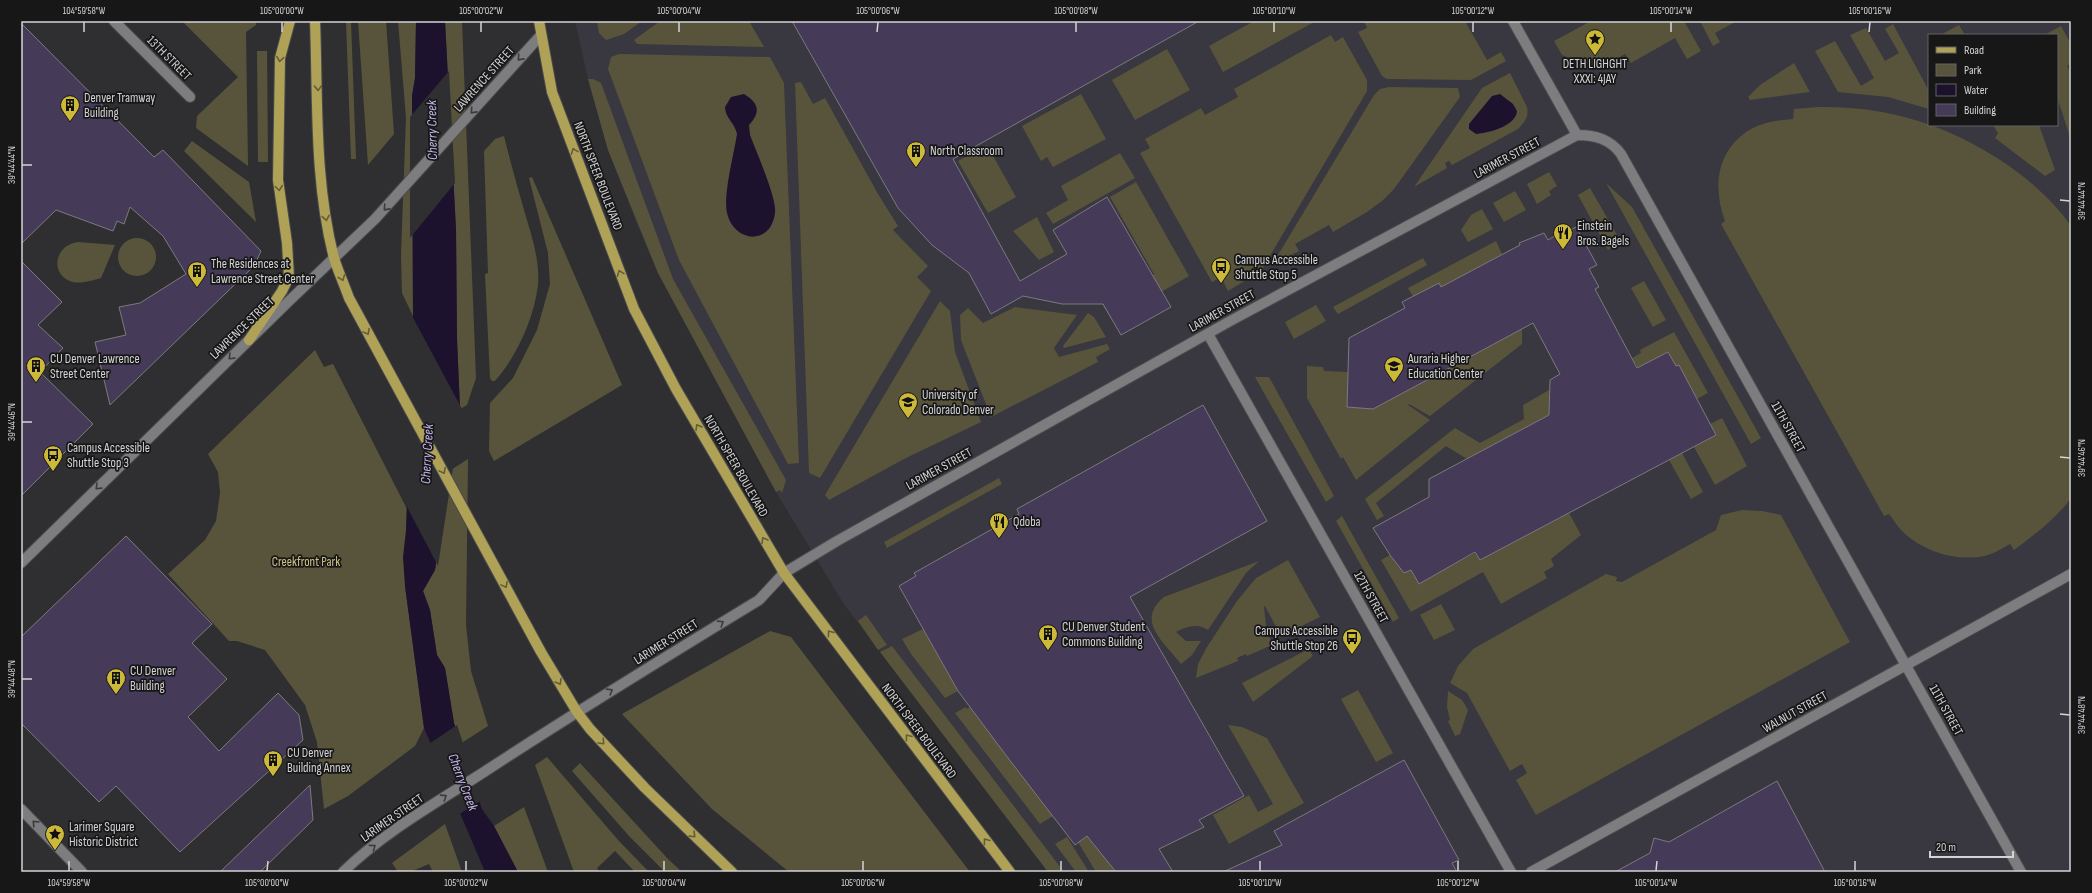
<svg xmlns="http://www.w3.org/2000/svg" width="2092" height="893" viewBox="0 0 2092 893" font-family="'Sofia Sans Condensed',sans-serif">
<rect width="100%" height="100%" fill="#2f2f31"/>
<path fill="#39373f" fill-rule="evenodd" d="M575,21H2071V872H1048L843,603L776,492L658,273L635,219L608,150L588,79ZM1929,35H2057V125H1929Z"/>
<path fill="#58543b" d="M182,21H256V25L246,32L248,166L196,128L197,116L238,77Z
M346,21H351L356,159H351Z
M358,21H386L394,134L368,165Z
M398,21H416L415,78L412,96L413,316L402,293L401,254L406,118Z
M445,21H462L476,378L467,405L460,409L457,339L456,230Z
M597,21H642L624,34L606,40L599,33Z
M660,21H749L764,47L637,44L634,40Z
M1254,21H1316L1223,72L1209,46Z
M1364,21H1465L1487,60L1501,52L1506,61L1471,80L1387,79L1382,76L1358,32L1367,28Z
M1591,21H1684L1701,51L1687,59L1675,38L1631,63L1625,54L1599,69L1562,55L1554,41Z
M1700,21H1737L1715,33L1720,42L1713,46Z
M1893,24L1929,91V109L1888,97L1838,92L1815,51L1835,41L1861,86L1874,78L1850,35L1866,28L1885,61L1899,53L1885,29Z
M1959,25L1965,35H1940Z
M2061,26L2071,44V63L2067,66L2071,73V140L2057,97V35H2044Z
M1331,35L1335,42L1343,37L1367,80V91L1261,271L1228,291L1221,277L1212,282L1140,153L1150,148L1145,139L1201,108L1205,115L1238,97L1234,89Z
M1167,49L1190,90L1135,120L1112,80Z
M257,51H267L268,162H258Z
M619,54L770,57L784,83L799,463L788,464L679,260L608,69L611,57Z
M1794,63L1810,92L1750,100L1748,97L1760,85Z
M1510,73L1527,107C1529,117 1525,122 1518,129L1452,165L1449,161L1445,163L1447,168L1414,187L1482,88Z
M588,79H593L601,83L673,279L786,480L782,493L780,490L776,492L658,273L608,150Z
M801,82L813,104L825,98L878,194L898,226L893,230L928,266L917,277L931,291L820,478L809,473L795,83Z
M1389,87L1458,88L1460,97L1394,189L1382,201L1367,212L1333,232L1329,225L1295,244L1299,251L1272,265L1374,95L1380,89Z
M1081,94L1106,139L1053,167L1047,157L1041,161L1022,126Z
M1818,107C1840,107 1861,108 1882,112C1951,124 2030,168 2071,226V498C2056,519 2035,534 2014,550L2010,544C2003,548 1995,553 1988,555C1959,563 1923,552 1902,531C1897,526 1893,519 1889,514L1884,516L1721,224L1725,221C1712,186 1717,149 1751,129C1764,122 1779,120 1793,119L1794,109Z
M1993,125H2039L2055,170L2045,176L1995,138L1998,133Z
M504,136C510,161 517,185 524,210C531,234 540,259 538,285C534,318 517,356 495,381H492L490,378L485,274L488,273L484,151L495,139Z
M192,141L249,182L256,222L184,151Z
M987,145L1016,197L988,213L958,161Z
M1120,153L1135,178L1053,224L1046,213L1068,200L1061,186Z
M1549,172L1557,186L1549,191L1551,195L1537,204L1527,184Z
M532,177L622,385L494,461L489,451L490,403L513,378L537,330L550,284L548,253L529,178Z
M1136,182L1189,276L1112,320L1102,304L1154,274L1110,197Z
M1606,183L1632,207L1761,438L1751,444Z
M1590,188L1621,242L1608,250L1578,195Z
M1515,191L1526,210L1504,222L1493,203Z
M1482,209L1493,229L1468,242L1461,230L1471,215Z
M1037,217L1054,252L1039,260L1013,231Z
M118 257a19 19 0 1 1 38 0a19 19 0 1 1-38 0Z
M1496,241L1502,254L1441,288L1413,297L1408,288Z
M78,242L115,245L101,278C93,280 82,284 73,282C49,276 54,245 78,242Z
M1423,258L1427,265L1338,314L1333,307Z
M1644,281L1666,320L1653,327L1631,288Z
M940,301L950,311L955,352L981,422L904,459L829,500L825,495Z
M1316,305L1326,321L1294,339L1285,322Z
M1015,307L1077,315L1054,348L1059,357L1107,344L1110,349L1096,357L1098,362L991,417L961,340L960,315L968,308L983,323Z
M1088,313L1094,317L1106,337L1064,348L1063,346Z
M1522,329V344L1430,416L1409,404L1408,405L1430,420L1356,480L1343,457L1341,459L1307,398V366L1323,367L1324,371L1348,372L1347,407L1373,409Z
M1674,332L1708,393L1697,399L1679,365L1676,366L1668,352L1638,368L1632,358L1641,353L1640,350Z
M315,350L324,367L333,364L407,509L405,586L424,728L415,746L348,796L324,809L317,742L305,705L265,650L237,641H229L168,574L205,540L216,521L220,493L218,472L208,454Z
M1255,377H1269L1334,496L1326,502Z
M1549,390V415L1467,459L1446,446L1376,503L1384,516L1377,520L1365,499L1455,428L1480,443L1524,419L1523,405Z
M1722,418L1747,466L1715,485L1694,447L1716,435L1710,424Z
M1682,453L1703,492L1691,499L1669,460Z
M468,459L466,625L471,671L488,726L460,744L454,723L445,668L437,655L430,610L423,591L435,570L451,470Z
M999,478L1002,484L887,548L884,542Z
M1742,510L1762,511L1781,515L1850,642L1536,815L1516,780L1527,773L1522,764L1510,771L1467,693L1450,683L1458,666L1473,649L1606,574L1617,577L1616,581L1622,582L1716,530L1721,515Z
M1569,513L1581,535L1551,559L1554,566L1544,572L1547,578L1501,604L1483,572L1411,612L1381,560L1390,555L1404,573L1411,570L1419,583L1475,553L1480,560Z
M1342,516L1399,618L1393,622L1336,521Z
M1288,560L1320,617L1281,636L1265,606L1264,607L1266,626L1272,645L1247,656L1246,654L1237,658L1238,661L1196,678L1198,664L1207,647L1237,601L1256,578Z
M1259,561L1246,573L1208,630C1198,623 1187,626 1176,632L1186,641H1201L1192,655L1181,664C1164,642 1135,621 1164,597Z
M1441,604L1455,630L1434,640L1420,615Z
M866,615L887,645L878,650L858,621Z
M923,629L958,691L945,698L911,654L902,639Z
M770,631L791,637L970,872H789L712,809L622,714Z
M892,646L1064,872H1048L880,652Z
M1309,649L1313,656L1253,702L1242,683Z
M1358,690L1393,753L1376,762L1341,699Z
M1448,691L1462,700L1468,710L1460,734L1455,736L1448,721L1450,720L1447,707Z
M966,707L967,709L970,707L1053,816L1040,824L955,713Z
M1228,725L1242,727L1267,738L1304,803L1229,844L1213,815L1249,795L1258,812L1273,804Z
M547,757L618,840L649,872H635L615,851L597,868L599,872H574L535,765Z
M580,763L668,859L682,872H665L629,836L572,771Z
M524,807L548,872H518L494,826Z
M445,824L462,872H433L429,864L410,872H398L392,863Z
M1087,835L1116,872H1096L1078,842Z
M1067,837L1089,872H1076L1055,844Z"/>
<path fill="#1c122d" d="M416,21H445L456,230L457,339L460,409L435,570L423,591L430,610L437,655L445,668L454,723L482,809L494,826L518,872H485L424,728L405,586L403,557L406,530L413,316L412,96L415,78Z
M744,94C759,103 761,112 749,125L750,135C756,151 777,198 775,213C771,246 734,243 727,213C723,195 734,154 737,134C735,123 725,118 725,107L731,97Z
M1500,94L1513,104L1517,111C1516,126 1489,133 1476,134L1469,129V124L1492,96Z"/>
<path fill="#2f2f31" d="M449,71L455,183L410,238V117Z
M411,314L462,409L438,566L405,503Z
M457,725L482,800L458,815L429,744Z"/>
<path fill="#453b59" stroke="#7b7a7d" d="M792,21H1199L953,159L1020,281L1067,254L1053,230L1107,197L1171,307L1121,335L1103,304H1062L1023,296L991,314L969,273L932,245L898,208Z
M21,23L154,157L163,150L261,251L254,266L110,405L95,342L126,335L119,307L140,303L186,274L163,236L130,207L124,224L117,221L113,231L56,210L21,244Z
M1576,227L1597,265L1589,269L1599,287L1595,289L1637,368L1668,352L1676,366L1679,365L1716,435L1480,560L1475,552L1419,584L1411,570L1404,573L1390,555L1373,528L1429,497V479L1549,415L1550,380L1560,374L1533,323L1373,409L1347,407L1349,338L1405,308L1402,302L1439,283L1441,287L1520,245L1519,243L1544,233L1548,240L1567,229L1568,231Z
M21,261L62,302L38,325L63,348L40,372L93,424L21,496Z
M1203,405L1267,521L1130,597L1244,796L1199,820L1204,827L1159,849L1173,872H1116L1087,836L1075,845L1005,754L958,691L899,586L916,576L914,573L1019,514L1017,509Z
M126,536L212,624L192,643L227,679L188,717L219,751L278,693L299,715L303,740L180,852L116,786L99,802L21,723V637Z
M1404,760L1459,860L1452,863L1457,872H1223L1282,845L1274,831Z
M1777,781L1825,872H1615L1650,853L1654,838L1669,842Z
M310,785L313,820L260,872H220Z"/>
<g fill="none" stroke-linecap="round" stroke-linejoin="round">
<defs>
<path id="minor" d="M114,21L190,97
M1513,21L1577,135
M1208,334L1511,872
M784,573L837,541L1232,320L1577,135C1595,135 1610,139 1621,154L2021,872
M1531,872L2071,574"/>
<path id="tertiary" d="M21,563L289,301L375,219L541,35
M343,872C384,832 436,803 484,772C574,713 667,656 759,600L784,573"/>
<path id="secondary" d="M21,809L82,872"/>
<path id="primary" d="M315,21C318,99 314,181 334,258C338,271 344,284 349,298L541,652L577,712L590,729L645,788L732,872
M539,21L552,92L634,309L676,389L784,573L1010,872
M249,340L282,291L289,277L287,243L278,180L280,58L290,21"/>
</defs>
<use href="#minor" stroke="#4c4c4e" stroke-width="12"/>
<use href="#tertiary" stroke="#4c4c4e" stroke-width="12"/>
<use href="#secondary" stroke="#4c4c4e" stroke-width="12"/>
<use href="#primary" stroke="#4c4c4e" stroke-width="12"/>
<use href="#minor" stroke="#7d7c7f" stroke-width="10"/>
<use href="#tertiary" stroke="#7d7c7f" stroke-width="10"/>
<use href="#secondary" stroke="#7d7c7f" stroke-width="10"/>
<use href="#primary" stroke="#afa257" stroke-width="10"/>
</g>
<defs><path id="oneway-chevron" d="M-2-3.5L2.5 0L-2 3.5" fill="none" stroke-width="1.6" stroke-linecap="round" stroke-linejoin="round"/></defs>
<g stroke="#3b3a3c">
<use href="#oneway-chevron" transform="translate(520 58) rotate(132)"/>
<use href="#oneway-chevron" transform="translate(473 111) rotate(132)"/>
<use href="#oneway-chevron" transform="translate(386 208) rotate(132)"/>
<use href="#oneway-chevron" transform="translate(231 357) rotate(136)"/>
<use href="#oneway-chevron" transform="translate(98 487) rotate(136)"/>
<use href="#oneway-chevron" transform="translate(721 623) rotate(-32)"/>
<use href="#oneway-chevron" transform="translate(610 691) rotate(-32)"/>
<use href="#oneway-chevron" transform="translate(444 797) rotate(-33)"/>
<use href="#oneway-chevron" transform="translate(35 823) rotate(-134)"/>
<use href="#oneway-chevron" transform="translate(373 847) rotate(-36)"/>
</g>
<g stroke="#635c38">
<use href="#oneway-chevron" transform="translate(280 59) rotate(98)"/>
<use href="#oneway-chevron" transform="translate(318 88) rotate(88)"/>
<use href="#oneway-chevron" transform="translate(574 151) rotate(-111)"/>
<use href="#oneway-chevron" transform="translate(279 188) rotate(82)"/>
<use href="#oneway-chevron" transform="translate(326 218) rotate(79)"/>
<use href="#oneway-chevron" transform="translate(620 273) rotate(-111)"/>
<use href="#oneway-chevron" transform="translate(342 278) rotate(69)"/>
<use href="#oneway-chevron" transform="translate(367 332) rotate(62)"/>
<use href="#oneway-chevron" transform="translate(698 427) rotate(-120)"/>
<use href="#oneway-chevron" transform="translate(443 471) rotate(62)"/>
<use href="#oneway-chevron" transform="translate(764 540) rotate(-121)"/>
<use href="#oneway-chevron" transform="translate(505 585) rotate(62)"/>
<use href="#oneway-chevron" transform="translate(830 633) rotate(-127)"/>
<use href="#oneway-chevron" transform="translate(559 682) rotate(60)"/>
<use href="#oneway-chevron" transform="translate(908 737) rotate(-127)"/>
<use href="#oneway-chevron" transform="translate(602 742) rotate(47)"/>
<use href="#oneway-chevron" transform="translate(693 835) rotate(44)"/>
<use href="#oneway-chevron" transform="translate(986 841) rotate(-127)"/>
</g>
<path fill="none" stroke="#d4d4d6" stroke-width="1.5" d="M84,32V22M282,32V22M481,32V22M679,32V22M877,32L878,22M1076,32V22M1274,32V22M1473,32V22M1671,32V22M1869,32L1870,22M22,165H32M2060,200L2070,201M22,422H32M2060,457L2070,458M22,679H32M2060,714L2070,715M69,871V861M267,871L268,861M466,871V861M664,871V861M863,871V861M1061,871V861M1260,871V861M1458,871V861M1656,871L1657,861M1855,871V861"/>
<defs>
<symbol id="sight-pin" viewBox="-11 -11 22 30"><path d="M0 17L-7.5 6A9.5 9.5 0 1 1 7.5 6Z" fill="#cdb938" stroke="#171718"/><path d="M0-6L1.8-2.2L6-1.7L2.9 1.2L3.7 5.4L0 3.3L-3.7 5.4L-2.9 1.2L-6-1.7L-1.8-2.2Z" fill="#111"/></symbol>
<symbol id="building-pin" viewBox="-11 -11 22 30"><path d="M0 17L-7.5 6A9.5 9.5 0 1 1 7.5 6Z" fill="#cdb938" stroke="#171718"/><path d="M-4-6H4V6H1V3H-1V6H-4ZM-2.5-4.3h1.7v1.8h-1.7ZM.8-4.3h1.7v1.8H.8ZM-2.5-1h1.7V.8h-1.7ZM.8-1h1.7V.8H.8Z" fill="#111"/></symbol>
<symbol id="restaurant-pin" viewBox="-11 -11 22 30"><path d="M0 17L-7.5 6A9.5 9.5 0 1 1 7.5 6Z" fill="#cdb938" stroke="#171718"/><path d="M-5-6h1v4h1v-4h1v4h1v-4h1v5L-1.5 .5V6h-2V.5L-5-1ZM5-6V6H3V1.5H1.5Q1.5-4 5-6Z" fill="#111"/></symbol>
<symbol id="bus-pin" viewBox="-11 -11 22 30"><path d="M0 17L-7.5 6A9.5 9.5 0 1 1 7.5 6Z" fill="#cdb938" stroke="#171718"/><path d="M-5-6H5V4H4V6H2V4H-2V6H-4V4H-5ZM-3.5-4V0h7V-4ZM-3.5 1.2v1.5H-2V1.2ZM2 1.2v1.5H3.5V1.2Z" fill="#111"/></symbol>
<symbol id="university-pin" viewBox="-11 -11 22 30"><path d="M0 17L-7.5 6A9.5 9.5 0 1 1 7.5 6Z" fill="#cdb938" stroke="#171718"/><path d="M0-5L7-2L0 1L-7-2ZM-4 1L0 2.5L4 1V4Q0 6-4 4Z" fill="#111"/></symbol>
</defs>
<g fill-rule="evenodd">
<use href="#sight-pin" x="1584" y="28" width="22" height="30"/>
<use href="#building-pin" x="59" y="94" width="22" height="30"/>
<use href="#building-pin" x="905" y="140" width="22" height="30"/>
<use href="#restaurant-pin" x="1552" y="222" width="22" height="30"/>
<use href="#bus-pin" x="1210" y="256" width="22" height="30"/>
<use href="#building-pin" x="186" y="260" width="22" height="30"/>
<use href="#building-pin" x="25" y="355" width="22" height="30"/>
<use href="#university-pin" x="1383" y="355" width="22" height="30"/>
<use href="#university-pin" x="897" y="391" width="22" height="30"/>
<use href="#bus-pin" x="42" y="444" width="22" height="30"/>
<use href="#restaurant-pin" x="988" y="511" width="22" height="30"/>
<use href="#building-pin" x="1037" y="623" width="22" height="30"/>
<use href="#bus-pin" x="1341" y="627" width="22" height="30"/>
<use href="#building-pin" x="105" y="667" width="22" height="30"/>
<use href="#building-pin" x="262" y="749" width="22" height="30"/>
<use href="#sight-pin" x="44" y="823" width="22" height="30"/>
</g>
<g text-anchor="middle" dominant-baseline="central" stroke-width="3.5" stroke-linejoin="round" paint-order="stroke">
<g font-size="13" fill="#d4d4d6" stroke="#171718">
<text transform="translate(169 58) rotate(45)">13TH STREET</text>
<text transform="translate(484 79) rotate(-48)">LAWRENCE STREET</text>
<text transform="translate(1507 158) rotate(-28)">LARIMER STREET</text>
<text transform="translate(598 176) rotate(69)">NORTH SPEER BOULEVARD</text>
<text transform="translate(1222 311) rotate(-29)">LARIMER STREET</text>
<text transform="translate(242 328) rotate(-44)">LAWRENCE STREET</text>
<text transform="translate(1788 427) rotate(61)">11TH STREET</text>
<text transform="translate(736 466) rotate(60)">NORTH SPEER BOULEVARD</text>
<text transform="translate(939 469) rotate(-29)">LARIMER STREET</text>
<text transform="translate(1371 597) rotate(61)">12TH STREET</text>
<text transform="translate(666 642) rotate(-32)">LARIMER STREET</text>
<text transform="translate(1946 710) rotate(61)">11TH STREET</text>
<text transform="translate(1795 712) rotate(-29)">WALNUT STREET</text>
<text transform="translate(919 731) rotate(53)">NORTH SPEER BOULEVARD</text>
<text transform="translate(392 818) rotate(-35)">LARIMER STREET</text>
</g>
<g font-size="13" fill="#d4d4d6" stroke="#171718" text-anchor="start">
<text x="1595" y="64" text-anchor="middle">DETH LIGHGHT<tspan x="1595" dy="15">XXXI: 4JAY</tspan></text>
<text x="84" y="98">Denver Tramway<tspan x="84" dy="15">Building</tspan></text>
<text x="930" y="151">North Classroom</text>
<text x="1577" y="226">Einstein<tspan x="1577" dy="15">Bros. Bagels</tspan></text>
<text x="1235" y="260">Campus Accessible<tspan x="1235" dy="15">Shuttle Stop 5</tspan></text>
<text x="211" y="264">The Residences at<tspan x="211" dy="15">Lawrence Street Center</tspan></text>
<text x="50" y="359">CU Denver Lawrence<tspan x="50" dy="15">Street Center</tspan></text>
<text x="1408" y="359">Auraria Higher<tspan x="1408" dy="15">Education Center</tspan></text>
<text x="922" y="395">University of<tspan x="922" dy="15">Colorado Denver</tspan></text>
<text x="67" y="448">Campus Accessible<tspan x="67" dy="15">Shuttle Stop 3</tspan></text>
<text x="1013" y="522">Qdoba</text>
<text x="1062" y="627">CU Denver Student<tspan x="1062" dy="15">Commons Building</tspan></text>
<text x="1338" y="631" text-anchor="end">Campus Accessible<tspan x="1338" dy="15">Shuttle Stop 26</tspan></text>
<text x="130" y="671">CU Denver<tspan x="130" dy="15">Building</tspan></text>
<text x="287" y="753">CU Denver<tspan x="287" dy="15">Building Annex</tspan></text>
<text x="69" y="827">Larimer Square<tspan x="69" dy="15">Historic District</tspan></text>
</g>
<g font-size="13" fill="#cfc586" stroke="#171718">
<text x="306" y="562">Creekfront Park</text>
</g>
<g font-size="14" font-style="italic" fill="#c6b5ef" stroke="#171718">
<text transform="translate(432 130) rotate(-91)">Cherry Creek</text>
<text transform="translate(427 454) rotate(-87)">Cherry Creek</text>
<text transform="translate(463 782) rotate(69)">Cherry Creek</text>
</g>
</g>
<rect width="2092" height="893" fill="none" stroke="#171718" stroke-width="44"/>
<rect x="1928" y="34" width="130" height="92" fill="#171718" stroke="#636364"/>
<rect x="1936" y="47" width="20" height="6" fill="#afa257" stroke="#636364"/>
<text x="1964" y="54" font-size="12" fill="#d4d4d6">Road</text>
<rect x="1936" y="64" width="20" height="12" fill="#58543b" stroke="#636364"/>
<text x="1964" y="74" font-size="12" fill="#d4d4d6">Park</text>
<rect x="1936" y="84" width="20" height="12" fill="#1c122d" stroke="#636364"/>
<text x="1964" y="94" font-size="12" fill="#d4d4d6">Water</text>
<rect x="1936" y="104" width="20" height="12" fill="#453b59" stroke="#636364"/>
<text x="1964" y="114" font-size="12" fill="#d4d4d6">Building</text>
<path d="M1930 851v6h83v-6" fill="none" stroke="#d4d4d6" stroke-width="2"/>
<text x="1936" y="851" font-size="12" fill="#d4d4d6" stroke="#171718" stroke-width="3" paint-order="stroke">20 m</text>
<rect x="22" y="22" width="2048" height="849" fill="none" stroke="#d4d4d6" stroke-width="1.5"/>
<g font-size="10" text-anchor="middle" fill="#d4d4d6">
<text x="84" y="14">104°59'58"W</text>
<text x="282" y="14">105°00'00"W</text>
<text x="481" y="14">105°00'02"W</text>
<text x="679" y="14">105°00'04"W</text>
<text x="878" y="14">105°00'06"W</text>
<text x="1076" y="14">105°00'08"W</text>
<text x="1274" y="14">105°00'10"W</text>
<text x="1473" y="14">105°00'12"W</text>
<text x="1671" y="14">105°00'14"W</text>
<text x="1870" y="14">105°00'16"W</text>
<text transform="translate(11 165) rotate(-90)" y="4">39°44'44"N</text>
<text transform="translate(2081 201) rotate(-90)" y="4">39°44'44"N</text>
<text transform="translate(11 422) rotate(-90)" y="4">39°44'46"N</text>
<text transform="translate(2081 458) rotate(-90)" y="4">39°44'46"N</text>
<text transform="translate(11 679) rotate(-90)" y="4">39°44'48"N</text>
<text transform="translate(2081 715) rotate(-90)" y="4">39°44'48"N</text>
<text x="69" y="886">104°59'58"W</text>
<text x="267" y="886">105°00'00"W</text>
<text x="466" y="886">105°00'02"W</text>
<text x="664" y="886">105°00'04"W</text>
<text x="863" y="886">105°00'06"W</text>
<text x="1061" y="886">105°00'08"W</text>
<text x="1260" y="886">105°00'10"W</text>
<text x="1458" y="886">105°00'12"W</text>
<text x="1656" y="886">105°00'14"W</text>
<text x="1855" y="886">105°00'16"W</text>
</g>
</svg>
